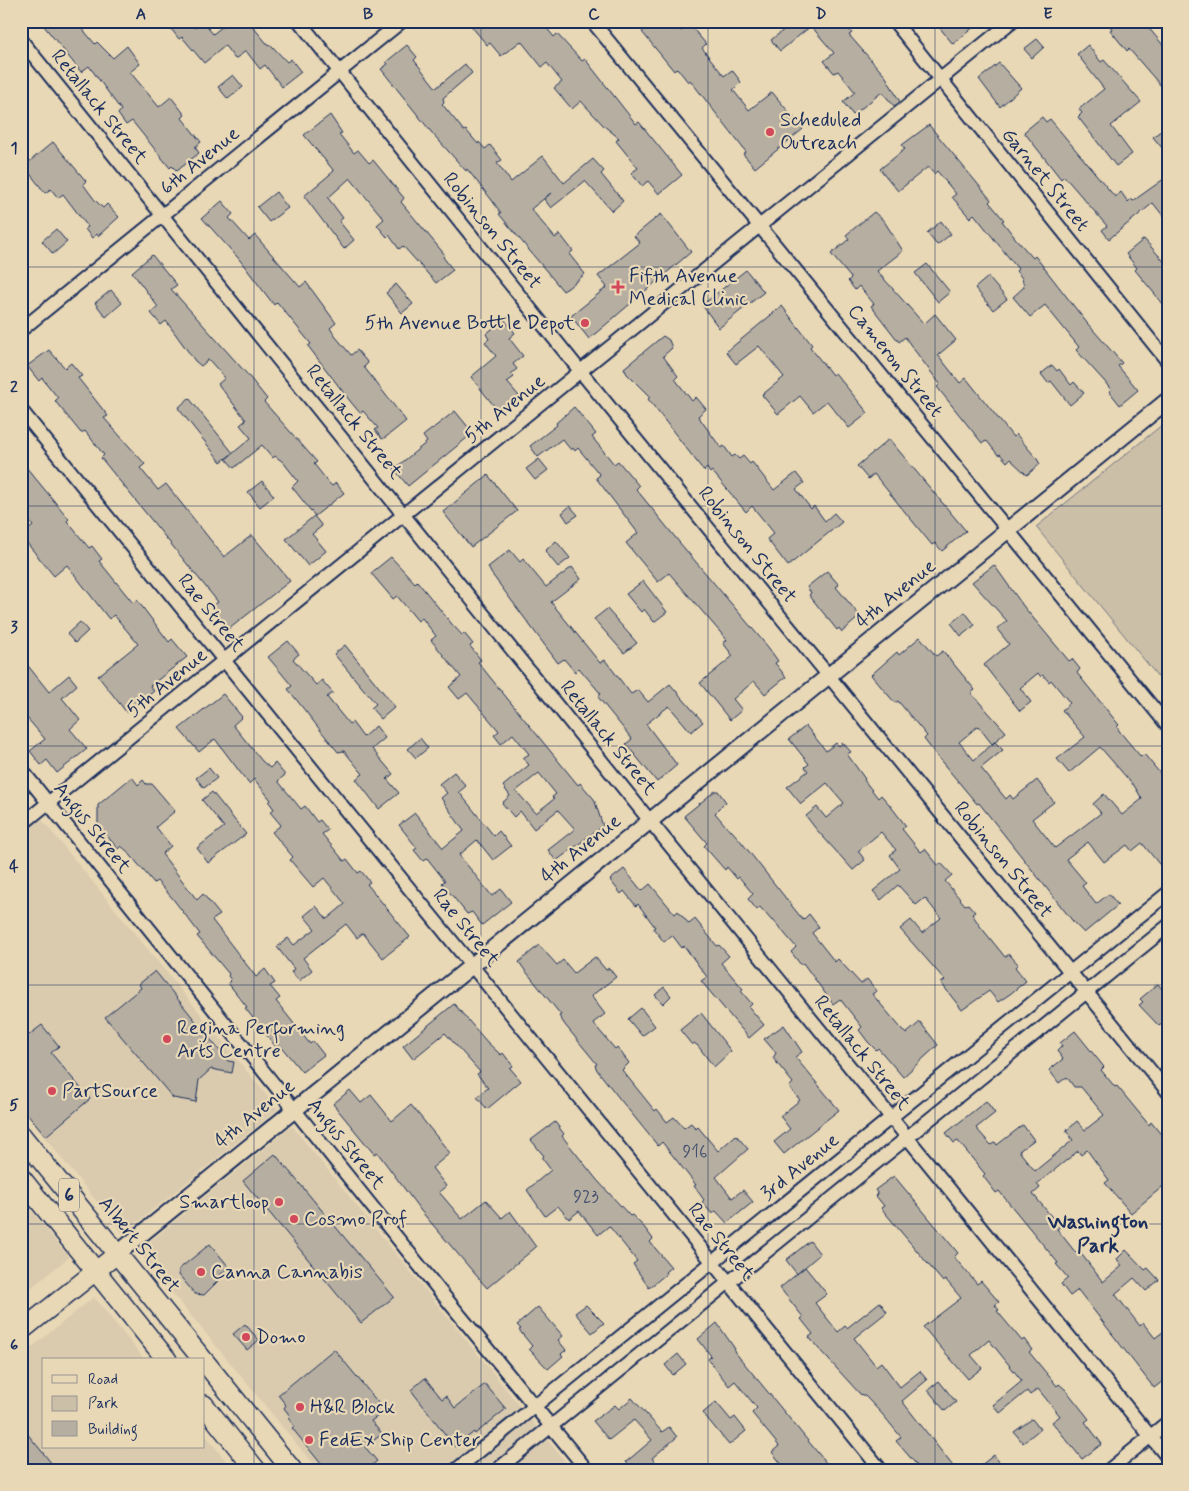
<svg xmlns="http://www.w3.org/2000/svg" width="1189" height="1491" viewBox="0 0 1189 1491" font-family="Mynerve,sans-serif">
<rect width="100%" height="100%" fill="#e9d8b5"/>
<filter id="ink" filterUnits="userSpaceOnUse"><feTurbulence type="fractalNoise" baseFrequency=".02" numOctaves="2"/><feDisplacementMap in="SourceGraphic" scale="10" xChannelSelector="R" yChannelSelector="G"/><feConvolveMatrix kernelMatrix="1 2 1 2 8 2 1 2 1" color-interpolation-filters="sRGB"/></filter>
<g filter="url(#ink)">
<path fill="#dacbaf" d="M21,794L278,1109L123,1234L21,1108Z
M292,1126L572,1470H318L138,1251Z
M21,1198L69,1257L21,1296Z
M94,1297L145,1360H44V1447H204V1433L233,1470H21V1356Z"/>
<path fill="#cbbfa8" stroke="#737783" d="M1168,420V689L1036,527Z"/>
<path fill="#b6aea0" stroke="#1b2f5e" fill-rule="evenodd" d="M40,21H76L95,44L97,42L113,58L127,46L140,64L130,72L159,107L171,97L185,115L182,118L201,142L195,147L199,153L177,171L172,166L170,168L132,121L126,125L118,114L121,110L89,66L81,72Z
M165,21H190L195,28L203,22L213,34L229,21H248L269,46L271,45L287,62L291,59L301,72L282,87L265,65L260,69L246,51L235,59L225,46L204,63L182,37L179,39Z
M467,21H541L554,37L557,34L582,61L585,59L636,124L639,122L682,175L659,194L648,181L642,186L631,173L638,168L616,141L619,138L604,126L581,101L572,109L554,88L562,82L547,63L542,67L521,41L501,56L490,43L487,45Z
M640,21H673L681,31L689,24L706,44L702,48L724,76L732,70L741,82L733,90L749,110L772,92L803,129L755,168L743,154L746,152L690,80L688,82L677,68L674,71L642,32L646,29Z
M795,21H843L852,33L849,35L886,77L900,102L894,106L882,92L853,115L843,102L855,92L838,71L834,73L824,61L834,53L811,26L780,51L771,40Z
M934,21H981L953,44Z
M1107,21H1140L1145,28L1147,26L1168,51V94L1129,49L1127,51L1110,30L1112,29Z
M1037,39L1044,47L1032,58L1024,49Z
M407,45L417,57L414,60L436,88L465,64L472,73L443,98L444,102L442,104L464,131L466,130L478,144L479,142L485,149L490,145L502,160L497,163L511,182L543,156L564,183L593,159L604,171L601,174L623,201L612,211L585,181L551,208L544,199L551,193L531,209L555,238L560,234L573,251L569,254L585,274L568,288L563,291L499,214L501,213L491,199L467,169L466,171L432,133L381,69L388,64L386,62Z
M1088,45L1101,62L1104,60L1141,102L1111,126L1132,154L1116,166L1078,117L1082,113L1079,109L1104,89L1077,54Z
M999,63L1021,88L1000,107L979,79Z
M233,75L243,87L228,99L218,87Z
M330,115L342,133L339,134L354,153L358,150L369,163L373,160L404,198L401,202L445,255L443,257L453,270L436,283L403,246L399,249L389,235L387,237L377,225L384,219L350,178L328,198L343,218L339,221L354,240L344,249L304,196L334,171L304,135Z
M1042,117L1046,122L1050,119L1115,197L1121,192L1128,202L1131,199L1133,201L1168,176V222L1153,203L1109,239L1102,230L1107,226L1064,176L1061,179L1024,132Z
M929,125L991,200L989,202L1004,220L1002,221L1016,239L1033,258L1035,256L1087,323L1122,363L1118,366L1138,390L1120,405L1109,391L1111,390L1105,382L1076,350L1079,347L1045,305L1030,317L1013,297L1024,287L1022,278L1016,271L1018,269L974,214L970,218L952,197L956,194L937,171L934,174L928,167L898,191L880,169L905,149L902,145Z
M1168,125V155L1153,137Z
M53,142L86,181L83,184L94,199L103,208L107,204L119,217L98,236L97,234L92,238L85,229L88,227L63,194L58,198L51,189L45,193L24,166Z
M276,192L288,208L269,222L257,207Z
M222,201L233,214L229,218L249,240L255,235L300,287L306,282L336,323L330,328L335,336L351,355L357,350L368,363L364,367L406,421L386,437L382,439L375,430L378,428L363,411L360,413L350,401L308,346L311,344L277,302L274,305L239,259L202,218Z
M874,212L884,221L903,251L877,271L924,324L935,314L956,340L938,355L960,383L966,378L1013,437L1016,434L1037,459L1040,464L1027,475L1010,459L1007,462L1000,454L998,455L987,441L982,443L937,387L940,384L912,347L905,337L899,342L871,306L874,304L859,286L855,290L848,281L851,278L831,254L849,239L846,235Z
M661,214L691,252L589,339L571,316L607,287L598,276L640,243L634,236Z
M941,221L951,234L937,245L927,233Z
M56,229L67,242L53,254L42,241Z
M1144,239L1168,266V310L1135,270L1137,268L1126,254Z
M152,255L177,285L171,289L247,374L267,399L264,402L317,462L314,464L329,483L332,486L336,483L344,493L315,516L292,487L298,481L283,462L275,456L273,458L262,445L234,468L226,459L251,438L240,425L246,420L218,384L225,378L210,361L208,360L201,366L195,361L166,321L161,325L151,313L158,307L132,272Z
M927,264L950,292L938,302L915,273Z
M746,270L764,292L719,328L702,305Z
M988,277L1007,299L993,310L975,288Z
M396,284L413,304L402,313L386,293Z
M111,290L122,303L106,317L95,303Z
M782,306L812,345L810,347L832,375L835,373L868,413L849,428L827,401L813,412L800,396L778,414L762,395L784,377L759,346L736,364L726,352Z
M504,319L515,333L509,338L523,356L513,364L517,369L511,374L514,377L507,382L519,396L499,412L471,377L496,356L485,342L489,339L486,334Z
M663,336L669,340L672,348L663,356L678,376L675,379L692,401L696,397L706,409L698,416L721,448L724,446L732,457L735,455L739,459L743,456L750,464L752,462L774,490L796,473L804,483L796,489L811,509L814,506L825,521L834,513L842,522L788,566L767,539L774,533L752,506L746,512L712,471L710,473L707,468L704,471L648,399L650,397L627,374L624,368Z
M49,350L65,368L71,363L82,376L78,378L108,416L104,418L145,464L140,468L158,490L166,484L224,557L252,535L290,581L229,629L211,607L218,602L101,458L104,455L85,431L81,433L55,401L58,398L42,378L39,381L27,366Z
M1052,365L1057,371L1059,369L1071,385L1074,382L1084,393L1070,405L1051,381L1048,383L1041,374Z
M189,398L233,453L221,462L178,408Z
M574,407L596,434L592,437L614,464L618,461L639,486L636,489L679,542L768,647L778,661L775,663L786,677L765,694L754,681L733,699L742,710L730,720L700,683L733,656L723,643L727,640L669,573L658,582L626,543L638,533L596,478L600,475L578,448L575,451L573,448L571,450L562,439L538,457L530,446L557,425L556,423Z
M455,411L473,433L408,486L394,469L427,442L423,436Z
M889,439L966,531L942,551L935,543L932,545L874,474L868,479L857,466Z
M539,459L548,470L535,480L526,469Z
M21,461L69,519L67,521L89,548L92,546L102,559L99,561L133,603L137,600L169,642L172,639L187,657L150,686L154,691L127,713L98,676L138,644L114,615L109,619L67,565L54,576L21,536L33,526L21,511Z
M488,475L517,511L471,547L443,512Z
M262,481L274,496L260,507L248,492Z
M570,506L578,515L568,522L562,513Z
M314,516L322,526L312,534L326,551L308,566L286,539Z
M556,541L570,558L558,567L545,551Z
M510,550L520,562L523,559L546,587L572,567L581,579L551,602L600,663L605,660L631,694L638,690L648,702L670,684L703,722L691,732L669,706L646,724L677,765L657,782L626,744L632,739L598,697L601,694L579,668L575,672L564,659L558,663L491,573L488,567Z
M391,557L415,583L417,581L451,623L462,635L464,633L473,644L470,646L481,660L478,662L489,676L578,785L580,783L594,799L603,826L556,861L548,850L575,829L558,810L534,829L520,811L514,817L502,803L510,796L503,786L529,765L523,758L529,754L513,734L501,744L494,735L499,731L467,693L459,699L449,687L461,677L431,640L436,636L422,618L418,621L397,596L393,599L371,573ZM539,773L556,794L552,797L554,799L536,813L516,791Z
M994,565L1024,607L1069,661L1072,659L1080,669L1077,673L1119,725L1117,727L1120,732L1141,757L1144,754L1168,783V875L1142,843L1132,851L1127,845L1104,862L1088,842L1066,859L1086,883L1082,886L1096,904L1109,894L1118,905L1084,933L1075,924L979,803L977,804L936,755L924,739L927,736L898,701L895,703L871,675L897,652L899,655L920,637L936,656L943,651L975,690L971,693L1006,732L992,744L978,726L959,742L974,760L995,742L1003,750L981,768L1006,799L1010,795L1013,799L1037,780L1054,802L1032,819L1055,848L1101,813L1093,804L1104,794L1122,815L1142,799L1135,787L1100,747L1069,773L1057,759L1085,737L1062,710L1070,703L1051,680L1049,682L1043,675L1041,677L1038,673L1020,688L1031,702L1020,711L984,665L1009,644L997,629L1007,621L972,582Z
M827,571L839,585L836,587L860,616L842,632L839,628L837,630L809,595L811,593L807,587Z
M643,581L667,612L654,622L644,609L641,612L626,594Z
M607,609L637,643L624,653L594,619Z
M965,612L975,625L961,636L951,623Z
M80,622L88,631L75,643L67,634Z
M288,641L299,654L293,659L316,685L322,680L325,684L333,693L327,697L349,724L352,722L363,737L376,726L385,738L372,749L393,774L387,779L399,793L379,809L356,779L363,774L344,751L338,752L321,731L288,689L292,686L268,657Z
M345,645L395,707L381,719L371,708L376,704L334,654Z
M21,657L49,692L69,675L77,685L62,698L80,720L70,729L87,749L57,773L47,760L41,765L30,751L45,739L21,711Z
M223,694L242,717L233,725L262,761L270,768L275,763L285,775L278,781L301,809L305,806L317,822L320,820L328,830L322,834L344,861L347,859L358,873L361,871L370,882L367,884L410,937L383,958L363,933L357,938L346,924L303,958L312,970L299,981L291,972L294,969L277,947L288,938L294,945L315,929L304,916L316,906L327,919L345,904L324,878L313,887L290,860L293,857L272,832L281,825L270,812L274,809L269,802L271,800L254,779L249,784L215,739L199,752L179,729Z
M806,726L826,751L836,743L839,746L843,743L851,752L847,754L865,779L864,780L878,798L881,795L889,804L906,826L902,829L918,849L921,852L925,849L938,865L941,863L952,875L945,881L965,905L968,904L975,912L972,914L980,926L1005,957L1009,954L1018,964L1015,967L1026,981L1010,994L998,1002L989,991L962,1010L941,983L945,980L900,929L911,920L922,933L941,918L925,898L916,905L898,885L881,900L873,891L900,869L890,855L896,850L881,832L858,851L865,860L853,870L816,829L806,816L817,807L826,818L844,803L827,783L801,804L787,787L808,771L805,767L809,764L789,739Z
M420,738L428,748L416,758L408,749Z
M209,768L217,778L204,788L196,778Z
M454,772L466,786L459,792L494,836L499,831L511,846L493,860L477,840L459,855L492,896L501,889L511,902L482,925L472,912L467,914L442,883L445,881L427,858L423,861L414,850L417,848L399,825L415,813L443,848L464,831L441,798L447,793L439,784Z
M132,777L138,785L143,780L146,784H152L175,811L156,827L171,846L162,854L197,900L203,894L220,915L212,920L256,977L265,969L275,983L270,986L280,998L276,1001L310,1044L313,1041L324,1055L302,1072L279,1044L276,1047L245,1008L247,1007L228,983L231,980L228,976L229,974L197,936L200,934L173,899L157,881L154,883L127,851L121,846L118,849L98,825V805Z
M715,791H718L726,802L715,813L730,831L731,830L739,839L803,920L809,914L819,927L812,933L835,962L838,959L861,984L867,979L877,991L872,994L906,1034L920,1022L938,1045L903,1077L878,1048L876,1050L868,1042L859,1030L862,1027L840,999L833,1004L803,963L801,965L791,952L796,947L773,920L772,921L760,907L757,910L748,899L753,894L739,877L737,879L727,867L725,870L704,846L707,843L684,816Z
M212,792L246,834L208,863L197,848L224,827L202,800Z
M624,869L642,891L650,884L675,914L678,911L689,924L695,919L717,946L719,945L729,956L721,963L743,989L741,991L752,1004L749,1007L764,1025L749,1038L701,981L707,977L684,946L682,948L672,935L664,942L653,928L655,927L638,904L636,906L624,891L621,894L610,880Z
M539,945L557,965L563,960L574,973L595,957L606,970L609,968L616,977L591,996L605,1014L593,1023L615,1049L617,1047L629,1063L622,1070L655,1111L657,1109L667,1122L674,1117L684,1128L691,1123L696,1129L698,1127L718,1151L736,1135L748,1149L716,1177L732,1198L743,1190L753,1202L727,1223L716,1211L712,1214L702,1202L704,1200L694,1186L696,1185L662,1142L658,1146L619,1098L597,1070L595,1065L597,1064L565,1025L559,1016L561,1015L524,969L519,962Z
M155,971L228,1061L234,1062L232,1073L211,1069L199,1080L196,1102L173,1098L105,1017L141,988L139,984Z
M1158,984L1162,989L1168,985V1019L1159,1026L1139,1005L1143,1002L1140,999Z
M664,987L671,996L663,1004L655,995Z
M454,1004L488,1043L501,1055L503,1053L513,1066L510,1068L521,1081L487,1109L477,1097L488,1088L477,1074L480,1072L445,1033L413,1059L403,1046Z
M641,1008L655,1026L642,1036L628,1019Z
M701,1013L731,1051L714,1067L698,1046L694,1043L692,1045L680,1030Z
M42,1025L59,1046L51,1053L90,1099L46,1136L21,1106V1041Z
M784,1025L802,1052L795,1057L839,1110L784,1154L774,1142L790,1129L780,1116L800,1100L789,1087L793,1083L773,1058L776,1053L764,1039Z
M1075,1031L1104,1067L1101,1070L1115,1087L1117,1086L1149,1125L1151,1122L1168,1143V1182L1131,1213L1105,1183L1109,1180L1087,1150L1081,1155L1078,1151L1037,1184L1040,1188L1033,1194L1060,1227L1057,1229L1076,1253L1079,1251L1103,1282L1122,1266L1117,1259L1126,1250L1145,1270L1148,1268L1159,1280L1146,1291L1134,1278L1115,1294L1140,1326L1143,1323L1155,1338L1168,1328V1377L1154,1388L1078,1290L1070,1296L1061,1284L1068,1278L1056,1264L1058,1263L1054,1258L999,1191L996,1193L983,1176L985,1174L958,1141L954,1143L946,1133L986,1101L995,1113L976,1128L991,1145L995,1142L997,1145L1023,1125L1034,1140L1019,1151L1035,1171L1073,1140L1066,1131L1077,1121L1085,1130L1104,1115L1081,1087H1074L1067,1077L1059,1083L1049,1070L1063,1059L1057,1051L1062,1046L1060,1043Z
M350,1090L361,1103L371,1095L392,1121L411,1105L450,1153L432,1168L446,1186L439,1192L462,1219L486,1200L502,1218L510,1211L536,1247L487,1288L421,1211L377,1152L374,1154L333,1104Z
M555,1122L564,1134L562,1136L597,1180L630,1216L632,1215L644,1227L653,1239L650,1242L671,1267L665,1272L666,1274L649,1288L633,1264L637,1261L609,1226L598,1235L579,1211L569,1219L558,1206L545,1216L527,1190L551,1170L542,1158L544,1156L531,1140Z
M275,1154L394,1297L361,1323L243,1181Z
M894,1176L958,1253L954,1257L977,1284L981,1281L999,1302L995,1305L999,1310L997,1311L1022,1341L1024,1339L1032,1350L1029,1352L1057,1386L1059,1384L1066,1390L1089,1419L1085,1422L1102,1444L1082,1459L1052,1422L1060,1416L1038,1389L1030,1395L1027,1391L1000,1413L993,1405L1022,1381L989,1340L971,1355L982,1368L968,1379L923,1327L961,1298L946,1280L943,1282L881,1208L884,1206L876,1196L878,1194L875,1190Z
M810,1241L820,1254L797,1274L786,1260Z
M210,1244L229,1267L219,1276L217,1282L204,1295L195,1294L179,1275V1269Z
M805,1267L827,1294L815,1303L838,1332L845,1326L847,1328L880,1302L887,1312L854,1338L876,1366L881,1362L900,1387L920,1371L927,1380L902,1401L956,1470H921L896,1441L901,1437L883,1415L865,1396L860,1394L818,1348L809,1337L813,1334L801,1319L803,1317L780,1288Z
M586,1305L604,1323L592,1333L575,1313Z
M538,1307L563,1336L558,1340L566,1350L561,1354L563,1356L548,1369L529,1349L532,1346L519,1330L521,1329L517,1325Z
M717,1323L735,1349L734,1351L832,1470H786L772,1452L779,1446L752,1413L757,1408L735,1381L729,1386L708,1359L711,1356L698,1339Z
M245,1324L259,1340L247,1350L233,1334Z
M334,1349L385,1411L371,1421L382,1434L365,1447L377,1461L366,1470H326L292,1428L294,1426L288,1418L290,1416L284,1408L286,1405L278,1395Z
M678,1354L686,1364L673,1375L665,1365Z
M425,1378L442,1399L446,1396L455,1408L485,1384L506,1409L475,1434L474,1432L455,1447L411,1390Z
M939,1381L956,1402L945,1411L928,1390Z
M632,1398L662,1432L669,1427L677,1437L652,1458L662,1470H633L626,1462L652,1440L634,1420L609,1440L593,1421L615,1405L619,1409Z
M716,1402L731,1420L735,1417L746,1431L729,1445L703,1413Z
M1032,1419L1040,1429L1023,1443L1014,1432Z
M21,1426L57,1470H21Z
M994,1455L1005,1470H975Z"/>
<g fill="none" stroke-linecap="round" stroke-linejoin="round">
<defs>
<path id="minor" d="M299,21L581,372L1168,1092
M592,21L1168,726
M894,21L1168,362
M21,40L650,821L1168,1458
M21,330L402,21
M21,410L881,1470
M21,769L439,1290L587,1470
M21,825L1012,21
M456,1470L1168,893
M497,1470L1168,926
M1109,1470L1168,1422"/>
<path id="tertiary" d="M117,1254L1168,400"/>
<path id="secondary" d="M21,1331L117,1254"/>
<path id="primary" d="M21,1135L203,1360
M21,1178L167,1360
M204,1361L292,1470
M204,1405L256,1470"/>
</defs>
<use href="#minor" stroke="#1b2f5e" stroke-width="16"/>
<use href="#tertiary" stroke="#1b2f5e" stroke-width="19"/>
<use href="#secondary" stroke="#1b2f5e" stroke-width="21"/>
<use href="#primary" stroke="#1b2f5e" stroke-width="22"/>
<use href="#minor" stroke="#e9d8b5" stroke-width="12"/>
<use href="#tertiary" stroke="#e9d8b5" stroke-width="15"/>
<use href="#secondary" stroke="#e9d8b5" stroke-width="18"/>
<use href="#primary" stroke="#e9d8b5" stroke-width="19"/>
</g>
</g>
<path fill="none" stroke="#1b2f5e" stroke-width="1" stroke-opacity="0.55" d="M254,21V1470M481,21V1470M708,21V1470M935,21V1470M21,267H1168M21,506H1168M21,746H1168M21,985H1168M21,1224H1168"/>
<g fill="#d1495b" stroke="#e9d8b5" stroke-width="2">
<circle cx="770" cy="132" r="5"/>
<path d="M615.5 279.5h5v5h5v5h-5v5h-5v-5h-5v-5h5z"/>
<circle cx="585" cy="323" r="5"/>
<circle cx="167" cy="1039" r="5"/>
<circle cx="52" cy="1091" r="5"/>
<circle cx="279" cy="1202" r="5"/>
<circle cx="294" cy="1219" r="5"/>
<circle cx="201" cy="1272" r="5"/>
<circle cx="246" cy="1337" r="5"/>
<circle cx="300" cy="1407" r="5"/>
<circle cx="309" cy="1440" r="5"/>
</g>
<g text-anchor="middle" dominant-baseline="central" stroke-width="4.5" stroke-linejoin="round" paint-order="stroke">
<g font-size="18" fill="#424f6e">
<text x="695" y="1152">916</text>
<text x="586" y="1197">923</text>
</g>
<rect fill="#e9d8b5" stroke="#596278" stroke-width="1" x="59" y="1178.5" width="20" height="33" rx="4"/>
<g font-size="19" font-weight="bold" fill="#1b2f5e">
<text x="69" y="1195">6</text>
</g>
<g font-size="20" fill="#1b2f5e" stroke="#e9d8b5">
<text transform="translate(99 107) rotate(51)">Retallack Street</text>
<text transform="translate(200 161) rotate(-39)">6th Avenue</text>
<text transform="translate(1045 180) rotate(51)">Garnet Street</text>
<text transform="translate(492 231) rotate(51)">Robinson Street</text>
<text transform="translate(895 361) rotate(51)">Cameron Street</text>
<text transform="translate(505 409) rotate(-39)">5th Avenue</text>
<text transform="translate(354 422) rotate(51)">Retallack Street</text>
<text transform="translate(747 545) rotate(51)">Robinson Street</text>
<text transform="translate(896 594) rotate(-39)">4th Avenue</text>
<text transform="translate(211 613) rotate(51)">Rae Street</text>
<text transform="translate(167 683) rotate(-39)">5th Avenue</text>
<text transform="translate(608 738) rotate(51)">Retallack Street</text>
<text transform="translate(92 828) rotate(51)">Angus Street</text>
<text transform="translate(581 849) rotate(-39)">4th Avenue</text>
<text transform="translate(1003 860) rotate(51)">Robinson Street</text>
<text transform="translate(466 928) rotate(51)">Rae Street</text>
<text transform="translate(862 1053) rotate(51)">Retallack Street</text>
<text transform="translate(255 1114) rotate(-39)">4th Avenue</text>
<text transform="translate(346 1144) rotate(51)">Angus Street</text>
<text transform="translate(800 1167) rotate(-39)">3rd Avenue</text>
<text transform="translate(721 1242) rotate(51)">Rae Street</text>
<text transform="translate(139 1245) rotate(51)">Albert Street</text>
</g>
<g font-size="20" fill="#1b2f5e" stroke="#e9d8b5" text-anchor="start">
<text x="780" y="120">Scheduled<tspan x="780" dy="23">Outreach</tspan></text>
<text x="629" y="276">Fifth Avenue<tspan x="629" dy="23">Medical Clinic</tspan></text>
<text x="575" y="323" text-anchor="end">5th Avenue Bottle Depot</text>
<text x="177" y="1028">Regina Performing<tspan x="177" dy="23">Arts Centre</tspan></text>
<text x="62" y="1091">PartSource</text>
<text x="269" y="1202" text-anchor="end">Smartloop</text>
<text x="304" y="1219">Cosmo Prof</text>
<text x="211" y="1272">Canna Cannabis</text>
<text x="256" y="1337">Domo</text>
<text x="310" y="1407">H&amp;R Block</text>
<text x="319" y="1440">FedEx Ship Center</text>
</g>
<g font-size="21" font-weight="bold" fill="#1b2f5e" stroke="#e9d8b5">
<text x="1098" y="1222">Washington<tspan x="1098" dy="24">Park</tspan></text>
</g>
</g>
<rect width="1189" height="1491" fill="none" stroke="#e9d8b5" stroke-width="55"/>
<rect x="42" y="1358" width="162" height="90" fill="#e9d8b5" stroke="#979492"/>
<rect x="52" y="1375" width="25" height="8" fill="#e9d8b5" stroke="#979492"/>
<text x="88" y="1384" font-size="15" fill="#1b2f5e">Road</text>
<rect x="52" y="1396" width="25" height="15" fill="#cbbfa8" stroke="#979492"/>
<text x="88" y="1408" font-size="15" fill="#1b2f5e">Park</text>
<rect x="52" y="1421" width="25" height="15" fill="#b6aea0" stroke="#979492"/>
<text x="88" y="1434" font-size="15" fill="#1b2f5e">Building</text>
<rect x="28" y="28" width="1134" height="1436" fill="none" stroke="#1b2f5e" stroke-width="2"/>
<g font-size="16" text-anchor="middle" font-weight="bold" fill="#1b2f5e">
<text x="141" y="19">A</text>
<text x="368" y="19">B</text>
<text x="594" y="19">C</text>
<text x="821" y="19">D</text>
<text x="1048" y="19">E</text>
<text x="14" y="153">1</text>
<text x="14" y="392">2</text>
<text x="14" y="632">3</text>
<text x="14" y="871">4</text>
<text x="14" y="1110">5</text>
<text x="14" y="1350">6</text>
</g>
</svg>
